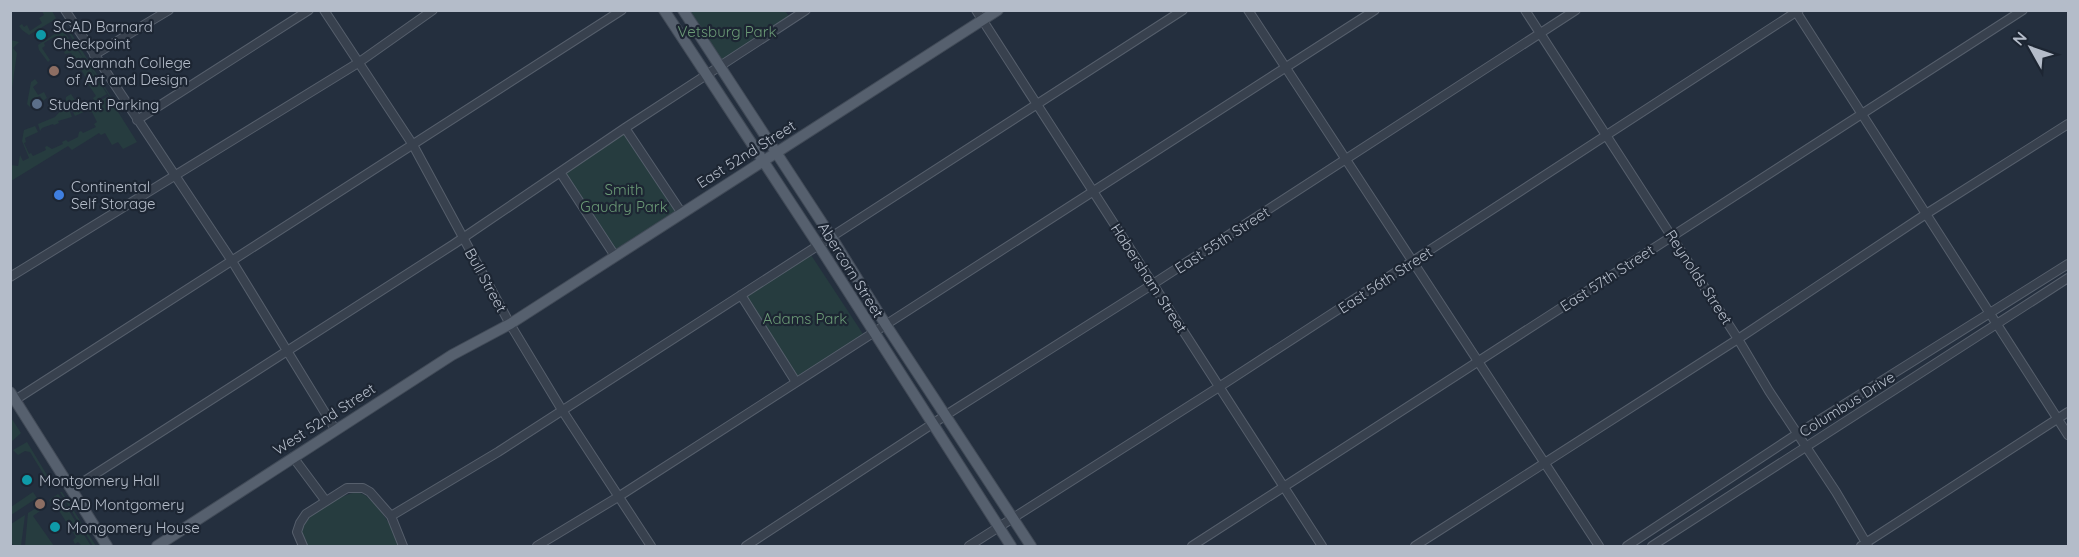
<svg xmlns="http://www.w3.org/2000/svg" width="2079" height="557" viewBox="0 0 2079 557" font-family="Quicksand,sans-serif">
<rect width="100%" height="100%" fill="#242f3e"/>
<path fill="#263c3f" d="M42,11H52L56,18L54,20L29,35L22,30L19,26L22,24L24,27L27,25L30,31L42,23L39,18L44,15Z
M687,11H785L789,16L720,62Z
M62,29L84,59L67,30L71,33L125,119L85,60L107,94L83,108L65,105L66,97L71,94L79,106L83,104L84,106L94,100L93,98L96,96L88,84L85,85L84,83L86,78L80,68L78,69L75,65L77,63L71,53L65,54L64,52L66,50L58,38L55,39L54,37L44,43L45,46L42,48L50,60L48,62L39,50L38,45Z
M11,40L19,42L13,48L17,53L11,95Z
M35,79L38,83L33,87L38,95L44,92L47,98L43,101L40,96L32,99L34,106L30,107L27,104L31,82Z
M108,96L137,142L123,149L118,142L112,145L105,133L101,135L99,133L72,150L68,146L11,181V165L18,166L20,155L23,161L29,158L22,141L24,130L35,126L38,132L25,138L26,142L24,143L29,154L31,153L33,156L46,150L45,147L47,146L52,149L63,144L62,142L66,140L68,142L78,137L79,132L81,131L83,133L96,127L94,124L97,122L92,112L90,113L88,110L75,116L72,110L86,109Z
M64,107L69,109L72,117L58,121L59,123L54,125L53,124L42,128L40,131L38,124L55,117Z
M625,128L681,212L615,256L560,172Z
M811,255L863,334L797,378L745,297Z
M10,416L21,433L11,442H10Z
M27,442L53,485L52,488L30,452L25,451L18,455L13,450Z
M33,492L37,498L11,515V507Z
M60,492H62L96,546H93Z
M357,492C376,496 393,530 401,546H306C304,542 301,537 301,533C300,516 343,494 357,492Z
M58,494L59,495L91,546H82L78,542L75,544L73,540L76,537L54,503L51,504L49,500Z
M38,507L40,511L33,516L54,546H25L28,513Z
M25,515L21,546H14L11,542V524Z"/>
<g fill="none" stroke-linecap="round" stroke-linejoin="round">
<defs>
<path id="minor" d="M65,10L232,261L335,429
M324,10L413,145L510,324L562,410L651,546
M976,10L1322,546
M1248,10L1599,546
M1525,10L1738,339L1769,391L1836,492L1868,546
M1795,10L2068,435
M94,55L169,10
M137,120L309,10
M625,128L681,212
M560,172L615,256
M10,277L358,63L433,10
M741,295L796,382
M15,400L622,10
M293,457L325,500
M72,489L454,244L625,128L806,10
M391,516L498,452L1183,10
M303,546L297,532L300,523L306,514L347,488H363L370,492L391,516L403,546
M537,546L618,497L1375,10
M746,546L946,415L1153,284L1576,10
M969,546L1219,387L1799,10
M1192,546L2023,10
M1415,546L1738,339L1926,214L2068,124
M1627,546L1797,434L2068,264
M1652,546L2068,278
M1861,546L2068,412"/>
<path id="major" d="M664,10L819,246L1011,546
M683,10L832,238L886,325L1031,546
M10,392L107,546
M157,546L452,355L510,324L998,10"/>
</defs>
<use href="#minor" stroke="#565f6c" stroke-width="10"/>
<use href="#major" stroke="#414a57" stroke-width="12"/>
<use href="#minor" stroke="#38414e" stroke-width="8"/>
<use href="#major" stroke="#56606e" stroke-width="10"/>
</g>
<g fill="#0f9aa8" stroke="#1d2633" stroke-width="2">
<circle cx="41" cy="35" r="6"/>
<circle cx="27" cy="480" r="6"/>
<circle cx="55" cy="527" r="6"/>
</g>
<g fill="#8d6e63" stroke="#1d2633" stroke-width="2">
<circle cx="54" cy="71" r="6"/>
<circle cx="40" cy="504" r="6"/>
</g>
<circle fill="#5c6f8a" stroke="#1d2633" stroke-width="2" cx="37" cy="104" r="6"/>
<circle fill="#3f7fe0" stroke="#1d2633" stroke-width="2" cx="59" cy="195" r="6"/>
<g text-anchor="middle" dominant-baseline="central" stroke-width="4.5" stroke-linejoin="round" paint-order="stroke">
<g font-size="15" fill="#b4bcc9" stroke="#1d2633" text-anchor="start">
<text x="53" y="26">SCAD Barnard<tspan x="53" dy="17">Checkpoint</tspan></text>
<text x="66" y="62">Savannah College<tspan x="66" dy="17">of Art and Design</tspan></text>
<text x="49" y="104">Student Parking</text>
<text x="71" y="186">Continental<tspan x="71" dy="17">Self Storage</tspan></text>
<text x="39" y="480">Montgomery Hall</text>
<text x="52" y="504">SCAD Montgomery</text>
<text x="67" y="527">Mongomery House</text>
</g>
<g font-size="15" fill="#6b9a76" stroke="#1d2633">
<text x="727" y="31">Vetsburg Park</text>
<text x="624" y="189">Smith<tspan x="624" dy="17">Gaudry Park</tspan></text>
<text x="805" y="318">Adams Park</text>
</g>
<g font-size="15" fill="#b4bcc9" stroke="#1d2633">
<text transform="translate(746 154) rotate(-32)">East 52nd Street</text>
<text transform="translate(1222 240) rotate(-33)">East 55th Street</text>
<text transform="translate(851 270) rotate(58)">Abercorn Street</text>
<text transform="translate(1699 277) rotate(57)">Reynolds Street</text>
<text transform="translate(1149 278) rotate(57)">Habersham Street</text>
<text transform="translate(1607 278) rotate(-33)">East 57th Street</text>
<text transform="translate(486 280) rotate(61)">Bull Street</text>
<text transform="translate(1385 280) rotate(-33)">East 56th Street</text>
<text transform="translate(1847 404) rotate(-32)">Columbus Drive</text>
<text transform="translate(324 419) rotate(-33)">West 52nd Street</text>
</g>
</g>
<rect width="2079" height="557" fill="none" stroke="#b4bcc9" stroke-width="24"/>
<g transform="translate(2031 48) rotate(310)" stroke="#1d2633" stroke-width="4.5" paint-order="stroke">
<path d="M0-4.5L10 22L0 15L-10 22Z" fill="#b4bcc9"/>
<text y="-9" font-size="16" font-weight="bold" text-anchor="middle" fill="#b4bcc9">N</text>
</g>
</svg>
